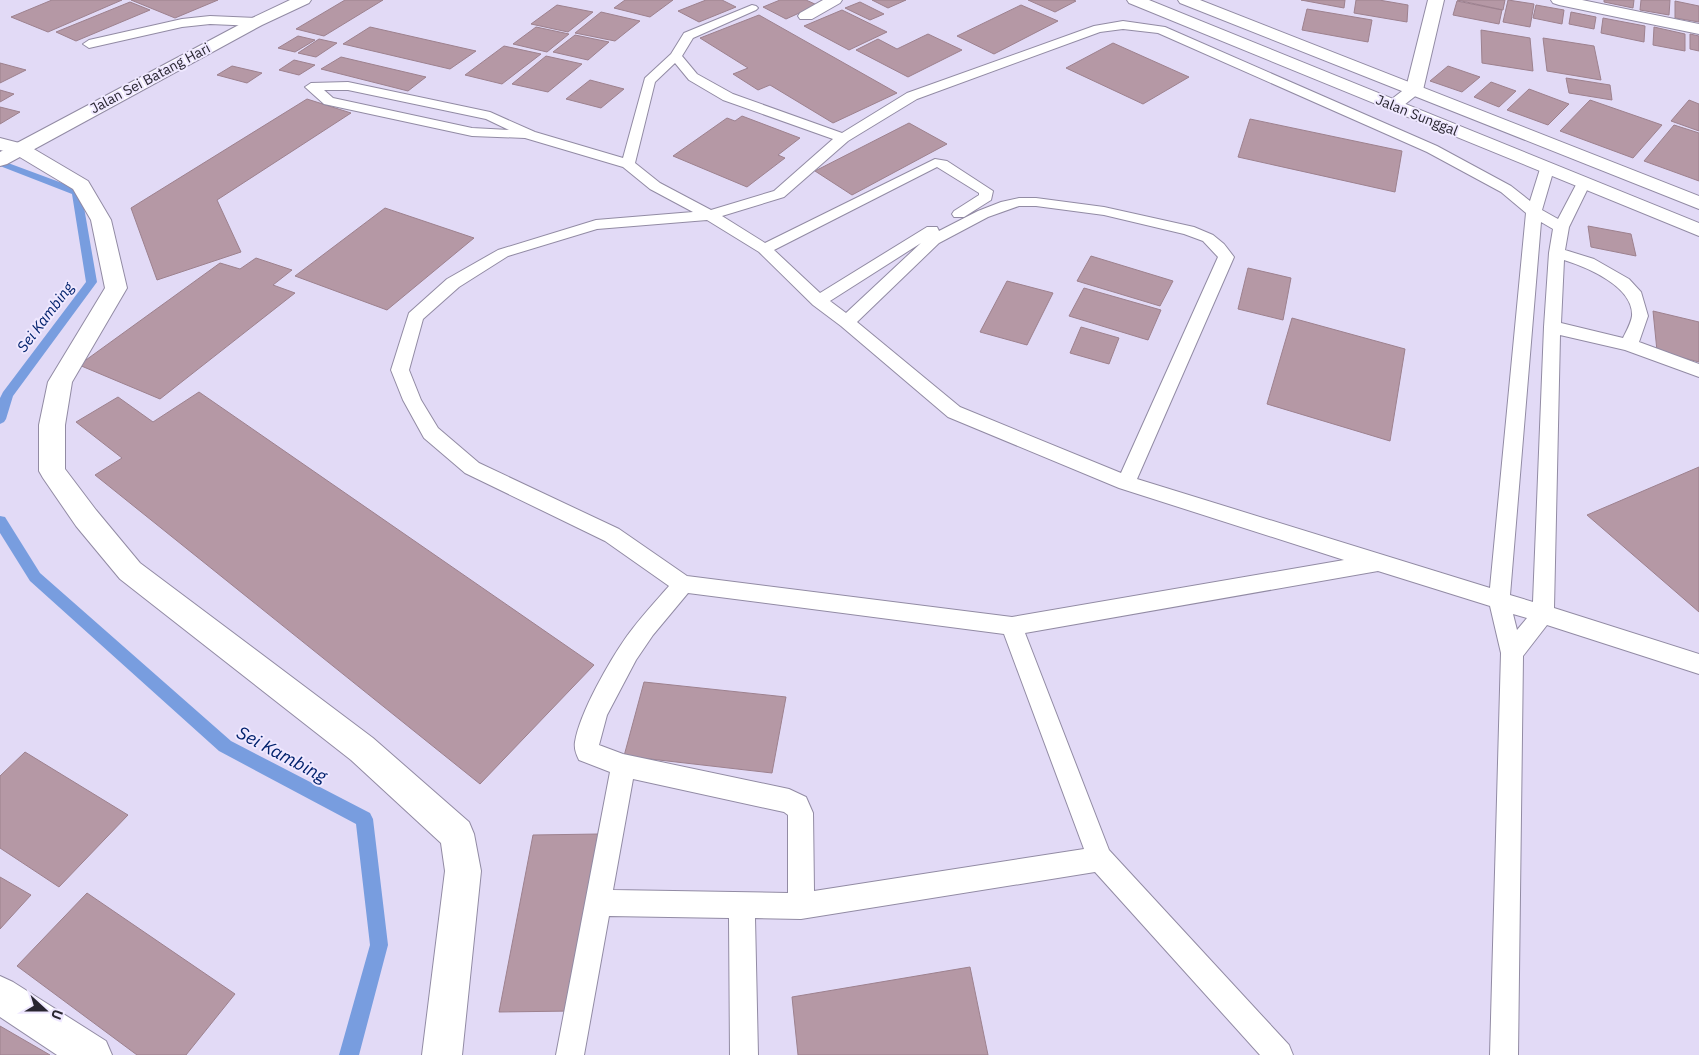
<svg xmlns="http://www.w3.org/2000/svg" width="1699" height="1055" viewBox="0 0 1699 1055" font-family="'IBM Plex Sans',sans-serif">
<rect width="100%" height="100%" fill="#e2daf6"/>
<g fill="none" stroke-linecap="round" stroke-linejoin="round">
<path fill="#789ddf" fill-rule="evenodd" d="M0,160L81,190L97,282L13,396L6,419L4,422L0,424V398L3,392L86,282L72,194L0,166Z
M0,516L5,517L40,573L231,741L370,813L373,819L388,945L359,1055H339L370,945L356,824L219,751L30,581L0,533Z"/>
</g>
<path fill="#b598a5" stroke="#9d818e" d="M52,0H122L48,32L11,17Z
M131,0H218L175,18Z
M345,0H383L324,36L296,29Z
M625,0H673L650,17L614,8Z
M706,0H722L736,7L699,22L678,11Z
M780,0H806L817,5L786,19L763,7Z
M872,0H906L888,8Z
M1028,0H1073L1076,1L1055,12Z
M1301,0H1345L1344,8Z
M1356,0H1379L1408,5L1407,22L1354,13Z
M1457,0H1505L1503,10Z
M1508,0L1534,4L1530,27L1503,22Z
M1604,0H1634L1633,8L1604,2Z
M1641,0H1670L1669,15L1640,10Z
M1457,1L1502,10L1499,24L1453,15Z
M1675,1L1699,6V22L1675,18Z
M130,2L150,10L76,41L56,32Z
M860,2L884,14L870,20L845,8Z
M557,5L593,12L568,32L531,24Z
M1021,5L1058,21L994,54L957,36Z
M1536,5L1564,10L1562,24L1533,18Z
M1307,9L1372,20L1368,42L1302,30Z
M842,10L887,32L849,50L804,26Z
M601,12L640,21L615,41L575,33Z
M1571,12L1596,17L1594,29L1569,24Z
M759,15L897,93L833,123L770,85L758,90L733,74L748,68L700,38Z
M1603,18L1645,26L1644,42L1601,33Z
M370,27L476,51L450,69L343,44Z
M536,27L569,34L547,52L513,44Z
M1654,27L1685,34V51L1653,45Z
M1481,30L1530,38L1533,71L1482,63Z
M928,34L962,50L908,77L856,50L878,39L897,49Z
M1690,34L1699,36V51L1690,49Z
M575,35L609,42L588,60L553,52Z
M298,36L315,40L295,52L278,48Z
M1543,38L1594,46L1601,80L1547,71Z
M319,39L337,43L316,57L298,53Z
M1113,43L1189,77L1143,104L1066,68Z
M504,46L541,54L502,84L465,75Z
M546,56L582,64L548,92L512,84Z
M341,57L426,77L408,91L321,69Z
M294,60L315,65L299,75L279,70Z
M0,63L26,70L0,83Z
M232,66L262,73L247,83L217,75Z
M1448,66L1480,77L1462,92L1430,81Z
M1566,78L1610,85L1612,100L1569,93Z
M590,80L624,89L601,108L566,99Z
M1491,82L1516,91L1499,107L1474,97Z
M1529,89L1569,104L1548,125L1507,110Z
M0,90L14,94L0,102Z
M307,99L351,113L217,200L241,252L157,280L131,208Z
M1590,100L1662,125L1633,158L1560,131Z
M1689,100L1699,104V131L1671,121Z
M0,107L20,112L0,124Z
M742,116L800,138L778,155L785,158L747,187L673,156L727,118L735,121Z
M1250,119L1402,151L1395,192L1238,157Z
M909,123L947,144L852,195L815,171Z
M1674,125L1699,133V181L1644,161Z
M385,208L474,238L387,310L295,276Z
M1588,226L1631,234L1636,256L1591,247Z
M1091,256L1173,281L1160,306L1077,281Z
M256,258L292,270L273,285L295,293L160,399L79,365L220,263L240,269Z
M1248,268L1291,278L1283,320L1238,309Z
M1007,281L1053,293L1027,345L980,332Z
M1084,288L1161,310L1148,340L1069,316Z
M1653,311L1699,322V362L1657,351Z
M1292,318L1405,349L1390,441L1267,404Z
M1081,327L1119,338L1109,364L1070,353Z
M199,392L594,665L480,784L95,475L122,458L76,422L118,397L153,422Z
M1699,467V612L1587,515Z
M644,682L786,697L772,773L624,756Z
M25,752L128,815L59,887L0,848V776Z
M599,834L573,1011L499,1012L533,835Z
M0,877L31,895L0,929Z
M87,893L235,994L186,1055H137L17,966Z
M970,967L988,1055H798L792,997Z
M0,1026L50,1055H0Z"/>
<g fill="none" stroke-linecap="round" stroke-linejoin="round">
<defs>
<path id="lane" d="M752,5L756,6L758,8L756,10L693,38L682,56L697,74L733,94L842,133L907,93L1094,26L1123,21L1165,27L1437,146L1511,186L1530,201L1540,169L1542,166H1552L1554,169L1542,210L1558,219L1578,181H1588L1590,184L1569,227L1565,250L1594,259L1629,279L1641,292L1648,316L1639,342L1699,364V377L1625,350L1560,335L1554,608L1699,654V674L1547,625L1523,656L1518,1055H1490L1501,653L1490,606L1378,571L1025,633L1109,850L1289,1045L1293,1055H1260L1095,872L801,919L755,918L758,1055H730L729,918L609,916L584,1055H556L610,772L579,760C576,754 574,748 575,742C580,712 610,660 627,636C640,618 655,602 669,586L605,541L465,473L424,438L403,400L391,370L409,313L447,279L498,250L596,220L693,212L650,189L623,167L525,138L472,136L324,104L305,87L311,83L348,82L490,112L535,132L623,158L645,78L671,54L684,33ZM1123,29L1158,33L1427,152L1501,192L1526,213L1490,588L1137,479L1234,257L1224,244L1213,235L1194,227L1104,207L1036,198H1019L1001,202L978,211L939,231L937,227H927L820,293L774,250L937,167L979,193V195L954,211L952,214L954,217H964L991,200L993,191L947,161L935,159L765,243L722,216L784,197L848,141L917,99L1100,32ZM675,63L689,80L723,100L833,139L774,191L711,210L660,183L635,163L655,82ZM324,90H348L486,119L509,130L472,128L333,98ZM1019,206H1036L1104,215L1184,234L1203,241L1218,257L1121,473L960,407L857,322L939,243L988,217ZM707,220L759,252L813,305L841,326L948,417L1119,488L1344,560L1012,617L687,576L619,529L479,463L438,428L421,400L409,370L423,319L459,287L508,256L597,229ZM1541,222L1553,229L1549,253L1544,327L1533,602L1510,595ZM921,243L846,313L830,301ZM1564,260C1587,267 1634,287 1632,316C1631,323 1626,332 1623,338L1561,323ZM688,593L1004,634L1084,849L814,891L813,813L806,797L789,789L623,754L599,745L607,715L636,660L653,635ZM1513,614L1527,618L1517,630ZM633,779L784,812L788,815V893L613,890Z
M210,16L256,18L262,22L256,26L210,24L182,27L89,48L83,44L89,40L182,19Z"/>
<path id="street" d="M823,0H842L840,3L812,19H800L798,16L800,13Z
M1428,0H1444L1423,90L1399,109L1393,110L1387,109L1384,105L1406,88Z
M1551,0H1582L1699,24V34L1559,5L1553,3Z
M0,138L27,145L88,181L111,220L127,288L72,382L65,425V469L96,510L140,563L373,738L469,822L474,834L481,871L462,1055H422L445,871L441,843L351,760L120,579L76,526L43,478L39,471V425L48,382L105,288L91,220L73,189L13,153L0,150Z
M0,976L13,982L106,1041L112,1055H57L0,1017Z"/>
<path id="secondary" d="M290,0H311L309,3L262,25L7,164L0,166V152L250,19Z"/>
<path id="primary" d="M1127,0H1149L1699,223V236L1129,3Z
M1178,0H1200L1699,196V209L1180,3Z"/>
</defs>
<use href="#lane" stroke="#928ba4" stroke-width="2"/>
<use href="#street" stroke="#928ba4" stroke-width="2"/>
<use href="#secondary" stroke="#928ba4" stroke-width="2"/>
<use href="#primary" stroke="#928ba4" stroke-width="2"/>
<use href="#lane" fill="#fff" fill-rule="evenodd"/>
<use href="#street" fill="#fff" fill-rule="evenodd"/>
<use href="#secondary" fill="#fff" fill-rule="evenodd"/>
<use href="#primary" fill="#fff" fill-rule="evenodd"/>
</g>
<g text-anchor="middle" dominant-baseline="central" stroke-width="4" stroke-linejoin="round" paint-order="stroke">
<g font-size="14" fill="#282530" stroke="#efe8ff">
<text transform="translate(150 78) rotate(-28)">Jalan Sei Batang Hari</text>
<text transform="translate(1417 115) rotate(22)">Jalan Sunggal</text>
</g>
<g font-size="15" font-style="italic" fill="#00216c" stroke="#efe8ff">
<text transform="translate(45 317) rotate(-53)">Sei Kambing</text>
</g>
<g font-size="18" font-style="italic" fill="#00216c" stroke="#efe8ff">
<text transform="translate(282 754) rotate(28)">Sei Kambing</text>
</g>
</g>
<g transform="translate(45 1010) rotate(111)" stroke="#efe8ff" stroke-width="4" paint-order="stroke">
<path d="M0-4L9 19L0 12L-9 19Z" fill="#282530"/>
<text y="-8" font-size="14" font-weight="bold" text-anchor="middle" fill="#282530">U</text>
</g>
</svg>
